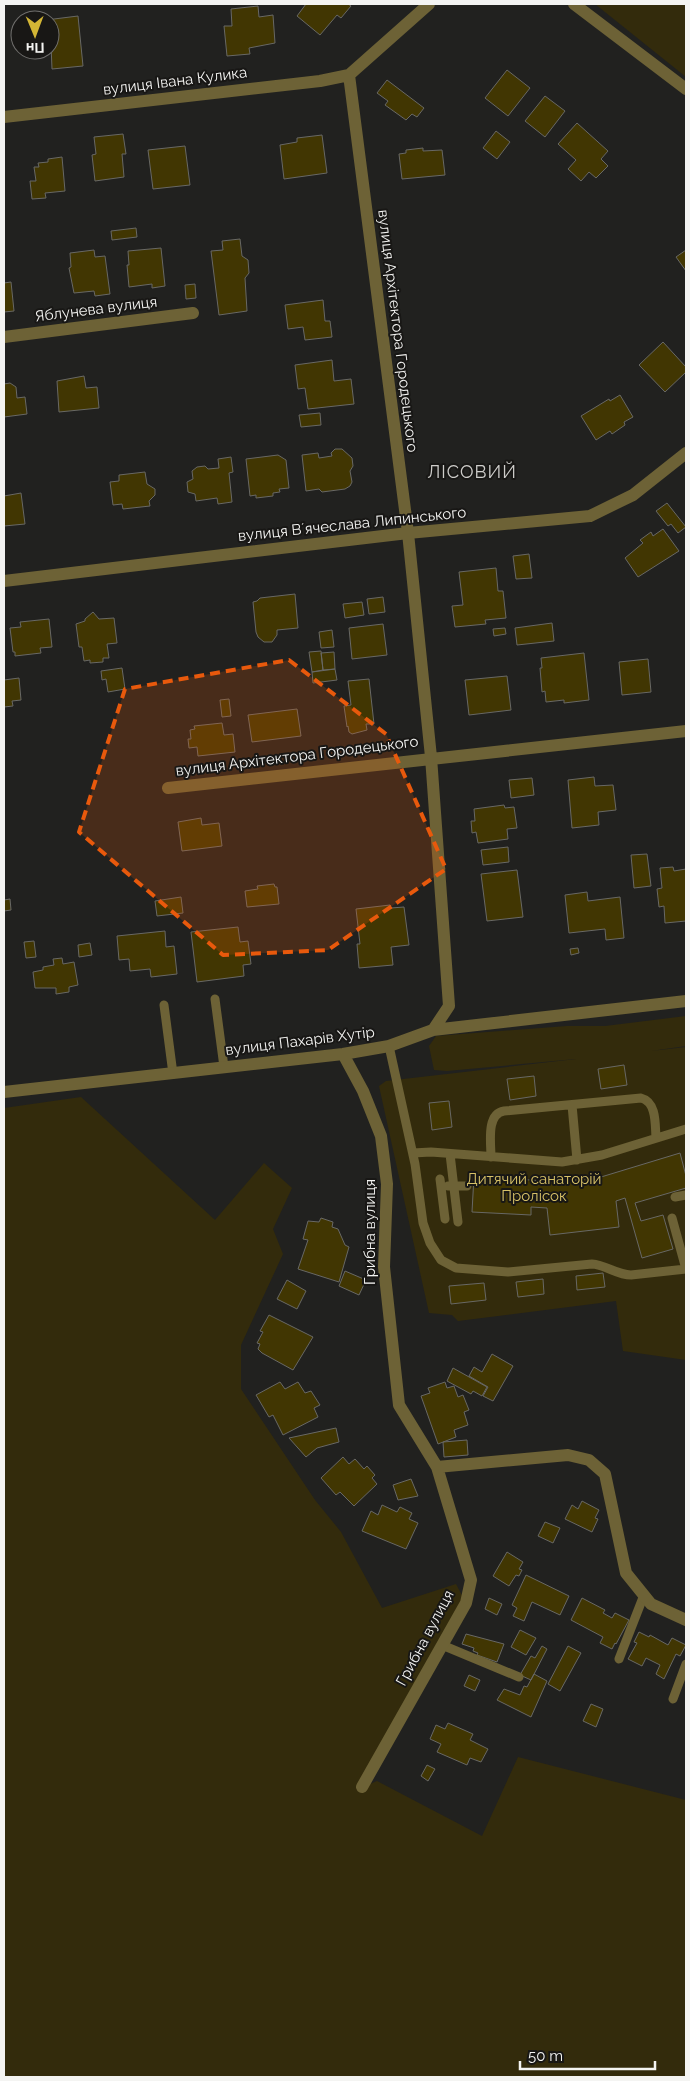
<svg xmlns="http://www.w3.org/2000/svg" width="690" height="2081" viewBox="0 0 690 2081" font-family="Raleway,sans-serif">
<rect width="100%" height="100%" fill="#21211f"/>
<path fill="#332b0c" d="M595,4H686V77Z
M686,1016V1046L651,1051L686,1047V1360L623,1351L616,1301L458,1321L452,1315L429,1313L379,1086L386,1081L576,1059L447,1071L434,1070L429,1046L436,1036L567,1026H605Z
M81,1097L215,1220L264,1163L292,1188L273,1229L283,1254L241,1345V1389L315,1500L341,1532L382,1608L456,1584L466,1603L363,1787L377,1781L482,1836L518,1757L686,1800V2077H4V1108Z"/>
<path fill="#413602" stroke="#686865" d="M306,4H348L351,6L341,18L337,15L320,35L297,16Z
M258,6L259,17L273,15L275,43L249,48L250,54L227,56L224,26H232L231,9Z
M78,16L83,66L52,69L50,20H46Z
M507,70L530,88L508,116L485,98Z
M387,80L424,108L417,117L412,114L406,120L385,105L388,101L377,93Z
M545,96L565,111L545,137L525,121Z
M577,123L608,151L601,159L608,166L596,178L589,172L581,181L568,169L576,160L558,144Z
M496,131L510,142L497,159L483,148Z
M123,134L126,154H122L124,177L95,181L92,155L96,154L94,137Z
M322,135L327,173L284,179L280,145L297,142V138Z
M185,146L190,185L153,189L148,150Z
M423,148V151L442,150L445,175L402,179L399,154L406,153V150Z
M62,157L65,191L45,193L46,198L32,199L30,181H36L34,167H39L38,163L48,162V159Z
M136,228L137,237L112,240L111,231Z
M240,239L242,256L248,260L249,273L245,278L247,311L219,315L211,251L223,250L222,241Z
M161,248L165,286L152,288V284L129,287L127,265H129L128,251Z
M94,250L95,257L105,256L110,294L95,296L94,291L74,293L69,268L71,267L70,253Z
M686,250V271L676,257Z
M11,282L14,311L4,312V283Z
M195,284L196,298L186,299L185,285Z
M323,300L325,321H330L332,337L305,340L303,327L288,329L285,305Z
M663,342L686,367V372L665,392L639,365Z
M332,360L334,381L351,379L354,404L308,409L305,388L298,389L295,365Z
M84,376L86,388L97,387L99,408L59,412L57,381Z
M10,383L16,387L17,398L25,397L27,414L4,417V384Z
M620,395L633,417L624,422L625,425L612,434L610,431L596,440L581,416L609,399L610,401Z
M320,413L321,425L301,427L299,415Z
M335,449H342L352,458L353,466L350,471L352,482L350,486L345,489L322,492L319,489L306,491L302,455L318,453L319,458L332,456L331,453Z
M278,455L286,460L289,488L279,489L280,492L273,493V496L256,498V495L250,496L246,459Z
M231,457L233,472L229,473L232,502L218,504L217,498L196,501L195,494L188,492L187,482L193,479L192,471L197,467L205,466L208,469L219,468L218,459Z
M145,472L147,484L155,489V495L149,501L150,506L123,509L122,504L113,505L110,482L119,481V475Z
M21,493L25,524L4,526V496Z
M667,503L686,527L678,533L671,524L668,526L656,511Z
M663,529L679,551L638,577L625,558L643,543L640,540L651,532L653,536Z
M529,554L532,578L516,579L513,556Z
M496,568L498,591H503L506,618L485,620L486,624L455,627L452,606L463,605L459,572Z
M295,594L298,628L277,630V635L272,642H264L258,637L256,632L253,602L257,601L260,598Z
M383,597L385,612L369,614L367,599Z
M362,602L364,615L345,618L343,604Z
M93,612L99,619L114,618L117,643L107,644L109,658H103V662L90,663V660L84,661L82,647H79L76,624L85,621V619Z
M49,619L52,647L40,648L41,653L15,656V652H13L10,628L21,627L20,622Z
M552,623L554,641L517,645L515,628Z
M383,624L387,655L352,659L349,628Z
M505,628L506,634L494,636L493,629Z
M332,630L334,647L321,648L319,632Z
M321,651L323,670L312,672L309,652Z
M334,652L335,669L323,670L321,653Z
M584,653L589,700L564,703V700L546,702L545,691L542,692L540,668H542L541,658Z
M648,659L651,692L622,695L619,662Z
M122,668L125,689L108,692L106,679L102,680L101,671Z
M335,669L337,680L313,683L312,672Z
M507,676L511,710L469,715L465,680Z
M19,678L21,700L12,701L13,706L4,707V680Z
M369,679L374,724H366L367,730L352,734L349,732L348,726L347,727L344,706L351,705L348,681Z
M229,699L231,716L222,717L220,700Z
M297,709L301,736L252,742L248,715Z
M222,723L224,735L233,734L235,752L198,756L197,747L189,748L188,739H191L190,730L195,729L194,726Z
M594,777L595,786L613,785L616,810L598,812L599,825L572,828L568,780Z
M532,778L534,795L511,798L509,780Z
M504,805L505,808L514,807L517,828L507,829L508,839L478,843L476,832L472,833L471,821H475L474,809Z
M201,818L202,825L219,823L222,846L182,851L178,822Z
M508,847L509,862L483,865L481,850Z
M647,854L651,886L634,888L631,855Z
M673,867L674,871L686,869V921L665,923L664,906L659,907L657,889L662,888L660,868Z
M517,870L523,917L487,921L481,874Z
M274,884L275,887H277L279,904L247,907L245,891L258,889L257,886Z
M587,892L588,901L620,897L624,938L606,940L605,929L569,933L565,895Z
M181,897L183,913L157,916L155,901Z
M10,899L11,910L4,911V900Z
M390,905L391,908L404,907L409,945L391,947L393,965L359,968L357,944H360L356,909Z
M238,927L240,942L248,941L251,964L243,965L244,976L197,982L191,932Z
M165,931L166,947L174,946L177,974L151,977L150,969L130,971L129,959L119,960L117,936Z
M34,941L36,957L26,958L24,942Z
M90,943L92,955L79,957L78,945Z
M578,948L579,953L571,955L570,949Z
M62,958L63,964L74,962L78,985L69,987V992L56,994V988H35L33,972L43,970V967L54,965L53,959Z
M624,1065L627,1085L601,1089L598,1069Z
M534,1076L536,1096L510,1100L507,1079Z
M449,1101L452,1127L432,1130L429,1103Z
M680,1153L686,1176V1188L635,1203L641,1221L663,1215L673,1249L642,1258L625,1198L616,1201L619,1227L550,1235L547,1208L531,1207V1215L472,1212L474,1176L558,1182L601,1177Z
M321,1218L333,1222L332,1227L338,1229L345,1245L349,1247L339,1282L298,1269L308,1240L303,1239L308,1221L319,1222Z
M345,1271L366,1280L359,1295L339,1286Z
M603,1273L605,1287L577,1290L576,1276Z
M543,1279L544,1294L518,1297L516,1282Z
M287,1280L306,1291L297,1309L277,1299Z
M484,1283L486,1300L451,1304L449,1286Z
M269,1315L313,1337L293,1370L262,1353L258,1349L260,1344L257,1343L263,1332L260,1331Z
M492,1354L513,1366L493,1401L483,1396L488,1387L469,1376L474,1367L482,1372Z
M453,1368L487,1387L482,1396L473,1391L471,1394L447,1381Z
M280,1382L285,1389L298,1382L305,1393L311,1391L320,1405L314,1408L318,1417L283,1435L273,1415L269,1417L256,1395Z
M445,1382L447,1388L454,1386L458,1397L463,1395L469,1410L464,1412L468,1425L454,1430L456,1437L438,1444L421,1396L430,1393L428,1388Z
M336,1428L339,1442L317,1448L306,1457L289,1438Z
M467,1440L468,1455L444,1457L443,1442Z
M343,1457L349,1464L355,1459L364,1469L367,1466L375,1475L372,1478L377,1484L354,1506L340,1492L336,1495L321,1478Z
M411,1479L418,1496L398,1500L393,1485Z
M582,1501L599,1510L595,1518L598,1519L592,1532L565,1519L572,1505L578,1509Z
M382,1505L397,1512L400,1507L412,1513L409,1519L418,1523L406,1549L362,1531L371,1511L378,1515Z
M545,1522L560,1528L553,1543L538,1536Z
M507,1552L523,1562L519,1569L522,1570L519,1576L516,1575L509,1586L493,1576Z
M526,1575L569,1596L560,1615L532,1602L524,1621L513,1616L517,1608L512,1605Z
M489,1598L502,1604L497,1615L485,1609Z
M582,1598L605,1610L603,1613L612,1618L615,1613L629,1620L616,1644L615,1643L612,1649L600,1643L603,1637L571,1620Z
M520,1630L536,1638L526,1655L511,1647Z
M639,1632L649,1637L650,1635L668,1645L672,1638L686,1645L680,1656L676,1654L664,1679L656,1674L660,1665L646,1658L642,1666L628,1659L637,1643L634,1642Z
M466,1634L504,1644L497,1662L477,1655L478,1653L473,1651L474,1648L462,1644Z
M542,1646L547,1649L531,1680L520,1675L531,1656L535,1658Z
M568,1646L581,1653L560,1691L548,1684Z
M534,1674L547,1681L531,1717L497,1700L504,1689L520,1695L524,1686L527,1687Z
M469,1675L480,1680L475,1691L464,1686Z
M591,1704L603,1709L596,1727L583,1721Z
M448,1723L473,1734L470,1740L488,1749L481,1762L470,1758L467,1765L437,1752L441,1744L430,1739L436,1725L445,1729Z
M427,1765L435,1769L428,1781L421,1776Z"/>
<g fill="none" stroke-linecap="round" stroke-linejoin="round">
<path stroke="#6d6236" stroke-width="9" d="M215,999L224,1067
M164,1005L173,1074
M389,1046L415,1164L423,1223L430,1243L441,1260L456,1268L508,1272L592,1264C606,1265 617,1275 631,1275L686,1269
M572,1105L577,1160
M413,1153L431,1152L562,1162L602,1155L686,1129
M450,1154L458,1222
M491,1157C491,1143 486,1114 504,1111L641,1098C657,1102 655,1125 656,1138
M440,1179L445,1219
M448,1186H467
M675,1197L686,1195
M672,1218L686,1269
M442,1645L519,1677
M619,1659L644,1595
M673,1699L686,1664"/>
<path stroke="#6d6236" stroke-width="12" d="M429,4L349,75L408,533L431,757L449,1006L433,1030
M574,4L686,89
M4,117L320,81L349,75
M4,337L193,313
M4,581L408,533L590,516L633,495L686,453
M168,788L686,731
M343,1054L363,1091L381,1136L387,1184L384,1267L399,1405L437,1467L568,1455L589,1460L605,1474L626,1573L651,1604L686,1620
M4,1092L343,1054L389,1046L433,1030L686,1001
M362,1787L466,1603L471,1580L437,1467"/>
</g>
<path fill="#e8590c" fill-opacity="0.2" stroke="#e8590c" stroke-width="4" stroke-dasharray="10 6" stroke-linejoin="round" d="M289,660L386,734L446,869L328,950L223,955L79,832L125,689Z"/>
<g text-anchor="middle" dominant-baseline="central" stroke-width="4" stroke-linejoin="round" paint-order="stroke">
<g font-size="15" fill="#f4f4f2" stroke="#181715">
<text transform="translate(175 81) rotate(-7)">вулиця Івана Кулика</text>
<text transform="translate(96 309) rotate(-7)">Яблунева вулиця</text>
<text transform="translate(398 331) rotate(83)">вулиця Архітектора Городецького</text>
<text transform="translate(352 524) rotate(-6)">вулиця Вʼячеслава Липинського</text>
<text transform="translate(297 756) rotate(-7)">вулиця Архітектора Городецького</text>
<text transform="translate(300 1041) rotate(-7)">вулиця Пахарів Хутір</text>
<text transform="translate(370 1232) rotate(-90)">Грибна вулиця</text>
<text transform="translate(425 1638) rotate(-62)">Грибна вулиця</text>
</g>
<g font-size="15" fill="#d7c167" stroke="#181715">
<text x="534" y="1179">Дитячий санаторій<tspan x="534" dy="17">Пролісок</tspan></text>
</g>
<g font-size="18" letter-spacing="1" fill="#cecdca" stroke="#181715">
<text x="472" y="471">ЛІСОВИЙ</text>
</g>
</g>
<rect width="690" height="2081" fill="none" stroke="#f4f4f2" stroke-width="10"/>
<g transform="translate(35 35) rotate(179)"><circle r="24" fill="#181715" stroke="#706f6d"/>
<path d="M0-4L9 19L0 12L-9 19Z" fill="#d3b635"/>
<text y="-8" font-size="14" font-weight="bold" text-anchor="middle" fill="#f4f4f2">Пн</text>
</g>
<path d="M520 2061v8h135v-8" fill="none" stroke="#f4f4f2" stroke-width="2.5"/>
<text x="528" y="2061" font-size="15" fill="#f4f4f2" stroke="#181715" stroke-width="4" paint-order="stroke">50 m</text>
</svg>
